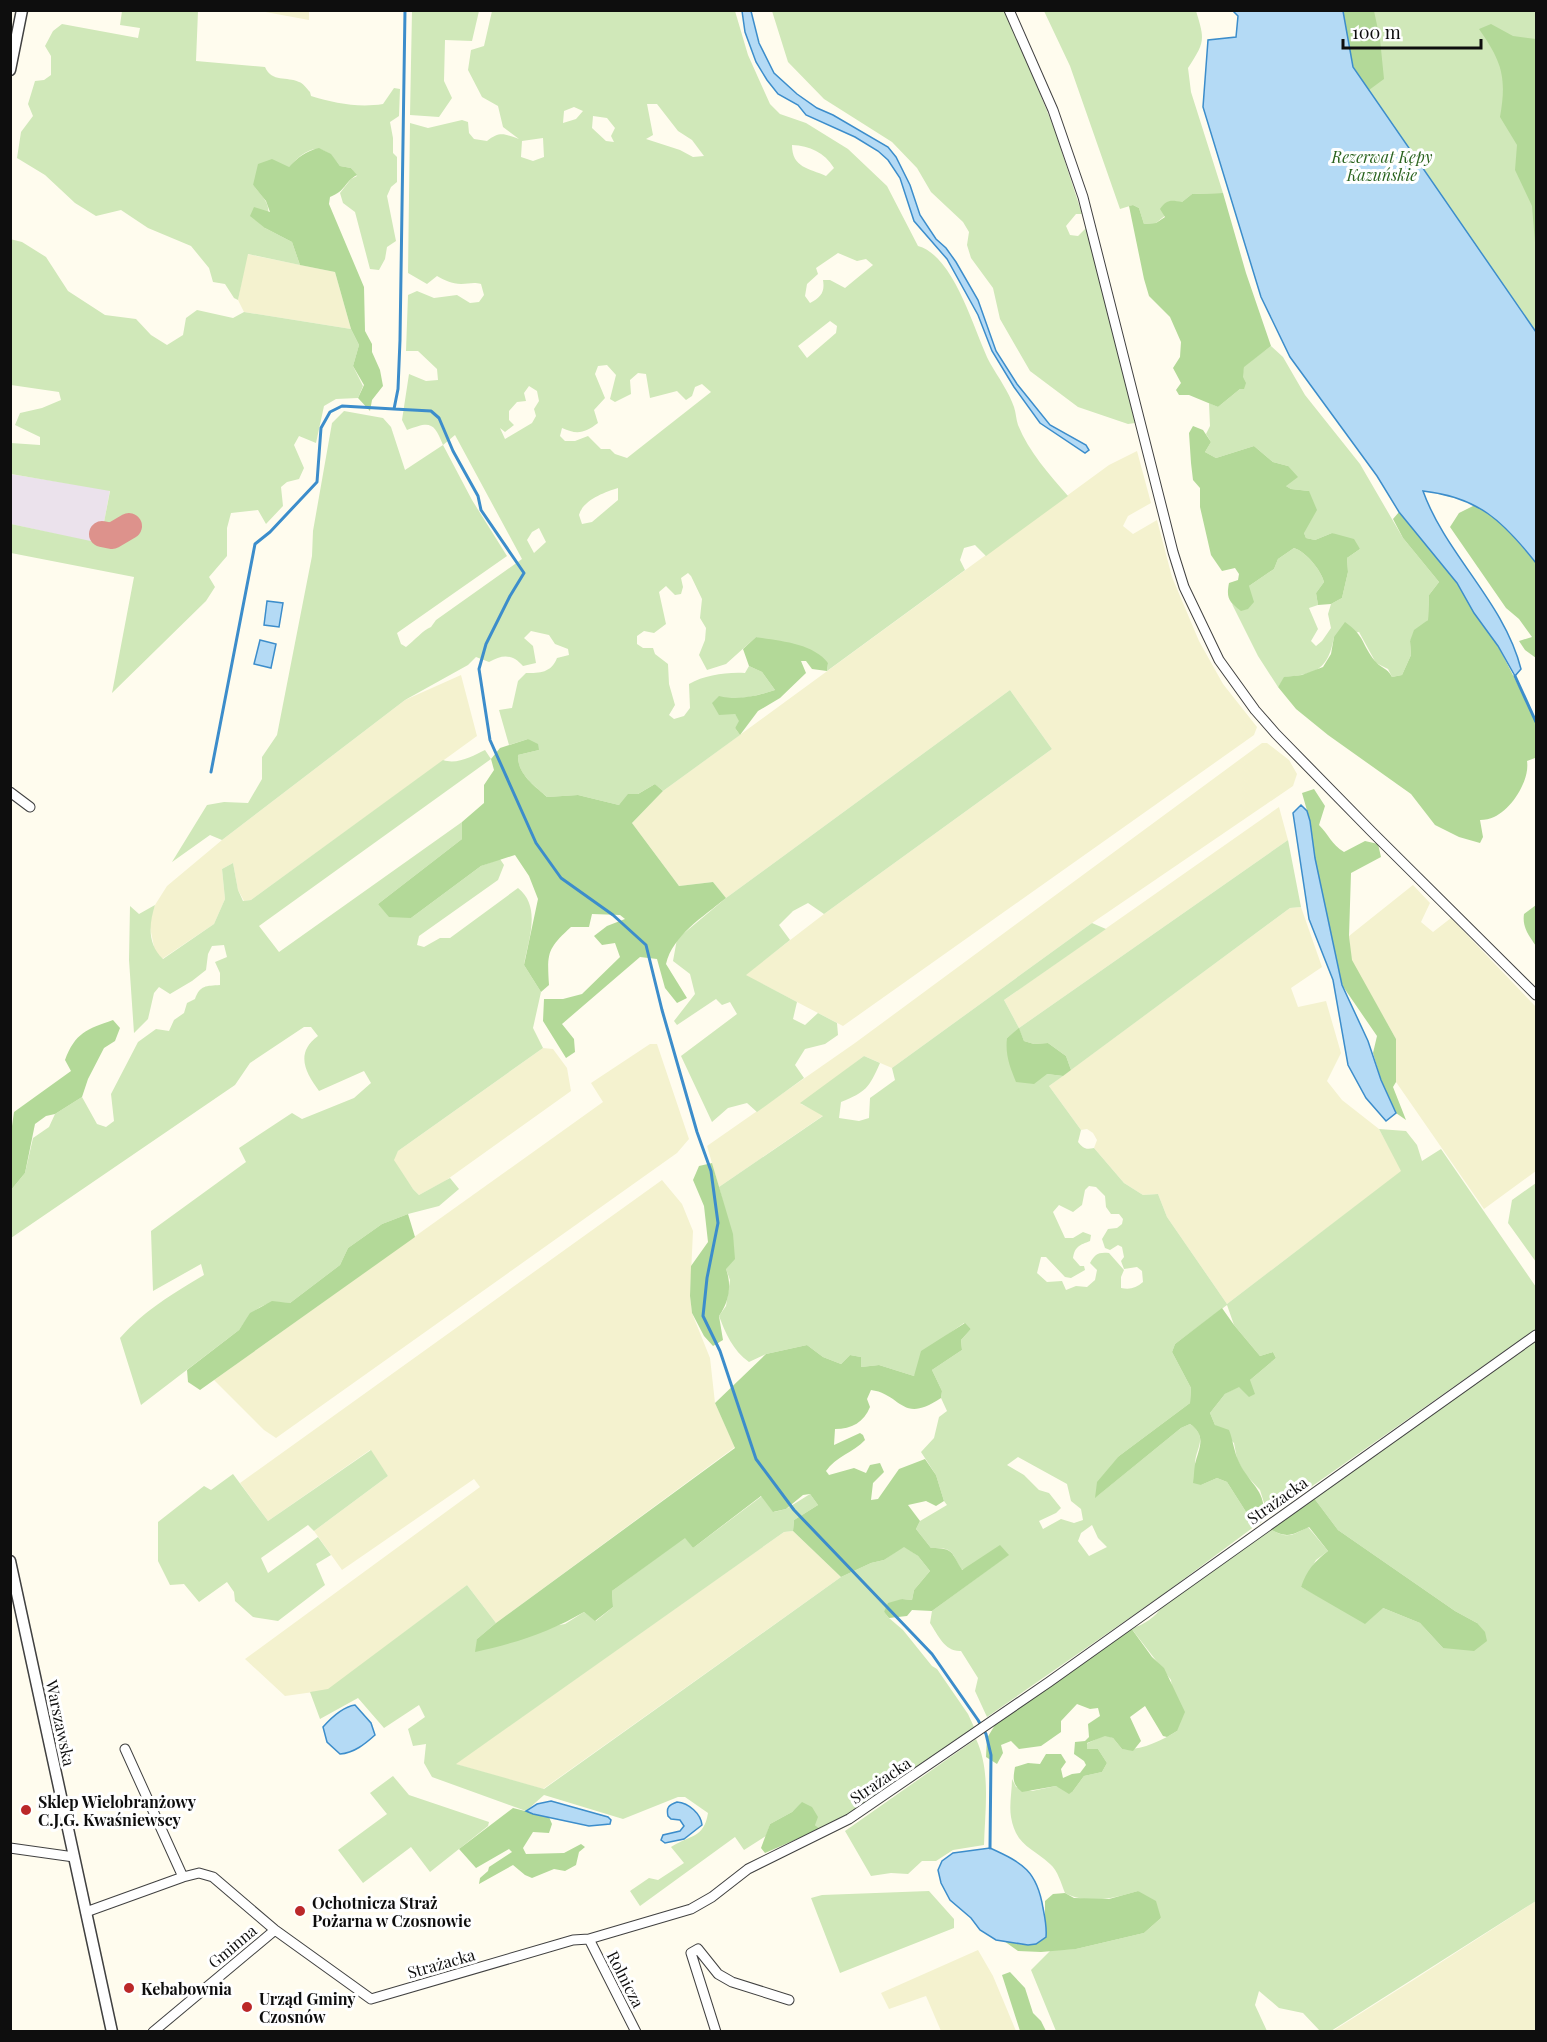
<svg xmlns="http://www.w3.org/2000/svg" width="1547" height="2042" viewBox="0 0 1547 2042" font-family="'Playfair Display',serif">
<rect width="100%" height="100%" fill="#fffcee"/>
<path fill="#ebe2ec" d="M10,474L110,490L100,544L11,524Z"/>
<path fill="#f4f2cf" d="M260,11H309V20Z
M247,254L335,272L351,329L244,312L238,300Z
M1137,451L1151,503L1128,516L1123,526L1133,534L1157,520L1172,577L1199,641L1223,684L1257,727L1254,735L843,1026L745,975L824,914L1052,749L1010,690L726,898L713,882L679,886L632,823L663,791L1109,465Z
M461,675L477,736L251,900L244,901L238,890L233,863L222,869L225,899L214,924L162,959L155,952L149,922L155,905L167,886L222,840L405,700Z
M1262,743H1267L1289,760L1297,774L1293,786L1092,923L892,1068L864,1056L801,1104L824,1115L719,1187L707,1146L855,1043Z
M1279,807L1288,840L1019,1028L1004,1000Z
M1413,885L1430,903L1421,922L1433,932L1451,918L1536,1007V1171L1484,1209L1396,1082V1039L1351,960L1349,936Z
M1301,907L1322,967L1291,988L1298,1007L1326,1001L1341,1053L1327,1081L1342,1100L1379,1129L1402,1171L1227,1304L1167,1217L1158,1194L1143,1195L1124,1183L1094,1148L1097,1140L1093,1133L1087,1129L1081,1130L1049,1086L1290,908Z
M650,1044H657L689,1139L677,1153L276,1438L264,1430L214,1380L603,1102L591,1083Z
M543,1048L553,1049L567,1068L571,1091L445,1181L419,1195L413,1189L393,1160L398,1151Z
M662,1180L682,1204L693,1231L690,1296L692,1313L710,1358L715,1403L735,1447L496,1623L467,1585L328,1690L285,1696L245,1659L480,1487L474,1479L342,1570L314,1531L388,1476L370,1450L268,1521L240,1483Z
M793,1531L841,1577L543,1789L455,1764L784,1532Z
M1536,1901V2031L1331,2032L1415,1979Z
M978,1950L993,1976L1016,2031H941L926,1996L889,2009L881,1993Z"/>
<path fill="#d0e8b9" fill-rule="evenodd" d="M122,11H198L196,61L265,67C272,83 287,76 299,82C303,83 307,89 310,92L311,96C334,103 358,108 383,104L394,88L400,89L399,116L390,122L393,138V153L397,157V182L391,187L387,196L396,241L387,247L385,259L379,270L370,269L355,212L343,203L340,193L351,179L357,176L351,168L340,166C327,149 317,142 298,158C294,161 292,165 288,168C278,175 264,179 253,185C268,203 272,205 265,228L292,242L300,265L248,254L238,300L234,298L225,284L213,282L209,268L191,246L148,228L121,210L96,216L75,203L45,175L17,158L21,132L33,116L28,104L35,81L44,80L51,75V56L45,46L53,31L62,24L138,38L140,28L120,25Z
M412,11H479L472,41L445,40L444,81L452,98L439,117L410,115Z
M492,11H735L748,55L770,104L780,114L806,123L848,149L887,186L918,246C955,256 974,332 990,363C998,377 1009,392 1014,407C1016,413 1016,419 1018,425C1029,452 1049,474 1068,496L986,556L975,545L964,548L960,560L965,570L827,671L828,663L756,637L726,664L707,670L699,655L705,640L706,628L700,618L702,599L691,576L688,573L681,578L683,587L681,594L675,595L666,586L659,592L666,624L654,633L644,631L637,636V644L643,648H653L655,654L668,664L669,684L675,705L669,715L674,719L684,716L690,708L689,684C705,675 726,672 745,673L749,666L762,672L775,690C756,696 739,701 719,697L735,714L740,721L735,728L740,735L663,791L655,784L619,805L578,795L547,797C534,785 517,774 518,755L539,750L528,739L509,745L499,710L512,708L518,681L526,673C540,673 551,673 557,658L569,655L568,649L555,644L549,635L531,631L524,638L533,646L536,663L523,666C512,654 503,654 489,662L476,657L468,665L405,700L222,840L210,835L172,862L207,805L224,802L248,803L262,779V757L277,735L312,556L313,531L332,423L344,411L383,418L391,427L405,470L443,445C434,422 430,421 407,430L402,420L409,374L426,381L438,380L437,369L418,351H406L408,295L417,291L434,298L457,295L470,303L479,302L484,295L481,284C473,282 469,284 461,284C452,284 444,280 437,276L427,284L408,273L410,123L428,128L462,120L468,122L469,133L474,139L487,141C500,131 504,134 519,139L503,127L498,106L482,97L468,70L471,50L484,46ZM647,104H657L678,131L692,140L704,156L693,157L680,150L646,139L653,135ZM574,107L583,111L576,119L563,123L564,111ZM593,116L607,118L615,128L611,136L614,142L606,141L592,128ZM543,138L544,157L533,161L521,157L522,141ZM792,145C810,146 824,152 834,168L826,176C809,168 792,168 792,145ZM838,253L857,261L866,259L873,265L845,288L830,280H823C825,292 821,297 810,303L805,296L807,284L818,274L816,268ZM830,321L837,326L836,333L807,358L798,346ZM607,365L616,375L610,399L615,402L631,394L630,380L638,373L646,374L650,398L677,391L686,400L692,396L695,387L702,384L711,392L627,458L615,454L610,449H601L588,436L575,441H565L560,436L562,428C577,435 585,433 598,423L594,410L605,398L595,374L598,366ZM529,386L537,391L539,401L534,409L536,416L532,423L505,439L500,428L505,432L514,425L509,420V411L517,402L526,401L524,393ZM455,435L522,559L436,620L431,627C423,630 414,641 406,647L401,644L397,633L507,556L472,500L443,445ZM618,488V500L592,522L582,524L579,515C583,500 605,492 618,488ZM539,528L546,542L534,553L527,540L532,532Z
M772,11H1006L1054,128L1082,214H1076L1066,226L1070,235L1078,236L1087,227L1135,423L1128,424L1078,407L1030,371L1000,319L993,288L971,258L967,245L969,232L963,222L931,192L917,168L892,142L824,99L788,62Z
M1044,11H1196C1205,40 1205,42 1188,68L1191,92L1223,193L1192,194L1156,223L1144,224L1139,208L1133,205L1120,209L1070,66Z
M1233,11H1536V563L1501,522L1470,502L1423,490L1290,357L1261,297L1203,107L1208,40L1236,37L1238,16Z
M10,239L22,242L46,257L68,291L105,315L136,319L151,335L167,345L183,335L186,318L197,310L233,318L244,312L351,329L359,345L353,366L363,386L358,398L336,399L324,406L316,443L299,436L294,445L304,468L299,479L287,482L281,487L283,506L266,524L258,510L231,513L227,528V556L209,577L215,587L206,601L112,693L134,577L11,553V524L100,543L110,491L11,474V443L40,445V437L15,425L20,413L42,408L61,400L59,392L11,385Z
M1271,346L1283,357L1305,395L1360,464L1403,538L1439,582L1429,595L1428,620L1410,641L1411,655L1402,675L1392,677L1388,669L1376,663L1359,632L1334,637C1328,670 1316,674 1285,677L1278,687L1258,656L1232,604L1241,610L1249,586L1274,569L1278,559L1294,548C1306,552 1321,570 1324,582L1316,593L1318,605L1309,608L1318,629L1311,641L1316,646L1322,641L1331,628L1328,614L1331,604L1342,598L1348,572L1347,558L1360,549L1332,533L1315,540L1306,538L1304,533L1309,491L1291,489L1286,486L1288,466L1273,462L1254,446L1216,458L1205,452L1211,442L1206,434L1210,426L1209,403L1218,407L1240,389L1244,366Z
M1010,690L1052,749L824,914L808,903L793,911L779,925L790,940L746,975L797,1002L793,1019L805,1025L818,1013L837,1023L838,1035L825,1044L805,1049L795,1065L804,1078L757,1112L747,1103L728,1108L712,1122L681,1056L737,1014L730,1002L722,1005L716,999L677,1025L674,1021L695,994L690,974L673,961L677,939L726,898Z
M485,750L491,759L259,926L279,952L462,822V839L378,904L411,918L481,866L500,859L504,865L498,880L419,936L417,945L424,947L440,938H450L518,888C542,907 528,940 524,965L541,992L533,1028L543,1048L398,1151L394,1160L413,1189L419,1195L450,1178L459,1189L439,1206L408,1214L382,1224L348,1248L340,1265L290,1303C263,1300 254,1308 239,1330L141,1405L120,1338C145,1310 172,1294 204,1275L201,1264L153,1291L151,1231L246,1162L239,1148L292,1113L302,1119L354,1098L371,1083L364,1071L319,1091C305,1072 295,1053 318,1036L311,1027H304L250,1063L235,1085L11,1238V1190L25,1173L33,1138L49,1127L55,1114L82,1097L97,1124L106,1127L114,1121L111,1094L138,1042L156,1029L169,1031L174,1020L184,1013L187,1003L195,999C200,985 206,986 220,985V973L215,962L227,957L224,945L212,946L208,954L206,970L192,981L170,994L159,987L154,993L148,1019L134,1033L129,960L130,906L139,914L155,905C149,924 147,944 163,959L214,924L225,899L222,869L233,863L238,890L243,901L251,900L443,760C457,765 473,756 485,750Z
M1288,840L1301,907L1290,908L1071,1070L1066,1056L1048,1043L1034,1044L1024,1041L1019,1029L1007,1038L1047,1074L1063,1076L1049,1086L1081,1130L1078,1142C1083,1148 1085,1150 1094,1148L1124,1183L1143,1195L1158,1194L1167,1217L1227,1304L1401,1171L1379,1129L1406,1131L1417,1145L1422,1161L1441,1149L1536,1287V1329L1264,1520L1265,1506L1260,1490L1245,1474L1237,1459L1234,1443L1215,1425L1210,1413L1225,1394L1250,1380L1276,1358L1273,1352L1260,1356L1234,1325L1227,1305L1175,1344L1172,1352L1191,1388L1190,1403L1119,1456L1096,1497L1181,1428L1190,1424C1210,1438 1194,1449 1195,1466C1196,1472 1199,1479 1201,1485L1217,1478L1227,1482L1255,1526L1161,1596L987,1717L975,1691L978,1678L961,1651C945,1652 938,1635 930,1623L932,1611L1008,1555L961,1570C952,1552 953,1547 931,1548L916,1529L920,1521L947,1505L944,1501L936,1475L921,1452L934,1438L939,1417L947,1411L941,1398L942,1391L932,1370L962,1350L961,1340L971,1329L964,1323L947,1335L914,1376L879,1365L861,1367V1357L850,1355L841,1364L823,1357L807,1345L766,1354L749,1362C733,1351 725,1332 719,1316L726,1306L730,1280L726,1269L725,1210L719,1187L823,1116L800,1103L864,1056L880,1063C869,1088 866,1092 841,1102L839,1118L859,1121L869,1118L870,1098L895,1080L892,1068L1092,923L1106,929L1004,1000L1019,1028ZM1089,1186L1096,1187L1105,1196L1106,1207L1111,1214H1119L1123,1219L1122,1224L1117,1228L1108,1229L1102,1239L1105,1248L1110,1250L1118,1245L1122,1247L1124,1257L1121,1261L1124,1269L1137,1267L1142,1271L1143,1282C1136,1288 1130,1290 1121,1288V1277L1124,1270L1109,1253C1098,1252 1095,1254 1090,1263L1097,1270L1095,1280L1087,1287L1076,1286L1066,1290L1062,1281L1047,1282L1037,1273L1041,1257H1046L1065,1277L1071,1278L1085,1270L1084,1266H1080L1073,1258C1075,1246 1080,1245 1090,1241L1091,1235L1083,1232L1073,1238H1065L1053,1212L1059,1205L1073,1212L1082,1205L1085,1190ZM1018,1457L1067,1484L1071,1501L1081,1509L1083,1520L1074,1523L1061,1519L1043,1529L1039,1521L1056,1513L1061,1508L1049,1493L1039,1490L1024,1475L1007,1465ZM1092,1525L1098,1538L1107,1547L1089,1556L1078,1541L1081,1533Z
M1536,1183V1262L1508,1223L1512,1200Z
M1536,1340V1901L1331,2031H1320L1303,2013L1279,2008L1259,1991L1255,2005L1267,2031H1056L1031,1970L1051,1950L1076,1949L1144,1933L1161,1918L1138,1891C1115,1898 1088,1905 1065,1893C1061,1883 1058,1871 1050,1864C1032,1847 1016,1846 1011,1817C1009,1805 1012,1791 1012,1779L1016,1787L1032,1791L1056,1786L1073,1791L1084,1776L1102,1772L1107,1763L1098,1749H1087L1086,1744L1105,1735L1113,1738L1122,1749C1140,1751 1161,1741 1177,1731L1171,1680L1131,1628C1143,1626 1157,1616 1162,1606L1270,1529C1288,1539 1291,1536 1308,1527L1328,1551L1316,1560L1301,1587L1344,1610L1383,1608L1420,1623L1443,1648L1477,1623L1455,1611L1338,1530L1314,1498Z
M371,1450L388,1476L314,1531L308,1525L261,1558L268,1573L318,1537L331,1555L316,1564L325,1585L278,1621L253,1617L235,1601L234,1592L227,1582L199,1602L184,1584L170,1585L158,1561V1522L204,1486L211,1490L233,1474L268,1521Z
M810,1494L818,1505L794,1520L793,1531L784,1532L456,1764L544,1789L841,1577L871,1563L884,1560L904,1546L918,1556L930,1571L914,1590L912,1600L902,1599L884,1612L889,1618L903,1630L932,1666L937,1669L968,1714L974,1727L917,1770L836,1823L820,1829L815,1825L802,1803L792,1812L770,1824L766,1836L744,1850L735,1837L640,1906L630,1891L649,1878L658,1880L684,1863L671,1847C689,1835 704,1839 708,1813L685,1797H678L623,1819L544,1795L526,1811L432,1777L424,1763L426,1744L413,1746L408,1729L425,1717L419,1705L384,1728L358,1698L320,1719L310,1692L328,1689L467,1585L496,1623L477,1639L565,1624L584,1612L596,1621L613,1607L612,1591L685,1537L693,1548L762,1496L774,1512L786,1509Z
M976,1739C991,1771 985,1810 984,1845L953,1850L936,1861H922L908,1874L891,1873L871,1876L845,1831Z
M393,1776L409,1795L489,1822L488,1826L430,1872L411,1847L363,1883L338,1850L387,1814L370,1793Z
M929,1891L954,1919V1928L840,1973L811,1898L822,1895Z"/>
<path fill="#b3d998" d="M1343,11H1374L1380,39L1384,79L1369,90L1353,66Z
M1491,24L1513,36L1536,39V254L1532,206L1515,170L1517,145L1500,117C1507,77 1502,62 1479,29Z
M319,148L331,154L340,166L351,168L357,175C344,182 346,191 330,197L329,204L364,287L365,331L372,344V352L380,370L383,386L372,400L370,411L358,398L364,385L353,366L359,345L351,329L335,272L300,265L292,242L265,228L250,216L254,207L270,212L266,201L253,185L258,164L272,159L289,167C297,158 306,151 319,148Z
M1223,193L1246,273L1271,346L1244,367L1243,377L1246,383L1244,389H1240L1218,407L1189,395H1179L1176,390L1181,383L1173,368L1180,357L1181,342L1170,317L1149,296L1144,279L1129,206L1133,205L1139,208L1144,224L1156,223L1165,217L1160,209C1167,199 1171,200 1182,202L1192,194Z
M1193,426L1203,430L1211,442L1205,452L1216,458L1254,446L1273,462L1288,466L1298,477L1286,486L1291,489L1309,491L1317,510L1304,533L1306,538L1315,540L1332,533L1354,539L1360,549L1347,558L1348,572L1342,598L1331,604L1318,605L1316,593L1324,582C1321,570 1306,552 1294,548L1278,559L1274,569L1249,586L1254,602L1248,609L1241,611C1229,602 1226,598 1229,583L1238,580L1239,574L1235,568L1222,571L1211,555L1200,507V488L1193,480L1191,463L1189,433Z
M1475,505L1501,522L1536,563V658L1525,650L1519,641L1532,637L1519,619L1506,608L1450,527L1459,513Z
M1399,512L1457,583L1474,613L1498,646L1536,720V760L1535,758L1527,761C1530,780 1512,809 1494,817C1490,819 1485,820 1480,820L1483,837L1480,843L1459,837L1435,825L1411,794L1328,735L1296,709L1278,687L1284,677L1302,675L1323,667L1331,654L1334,637L1345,622C1366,637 1361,644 1375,661C1380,668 1387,667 1392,677L1402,675L1411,655L1410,641L1414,630L1428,620L1429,595L1439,582L1403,538L1393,519Z
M756,637C780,641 813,643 828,663L827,671L812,669L806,661H801L806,673L780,698L758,711L740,735L735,728L739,721L735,714L719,715L712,703L719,696C739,701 756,696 775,690L762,672L749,666L743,649Z
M528,739L538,744L539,750L518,755C517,774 535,786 547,797L578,795L619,805L628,794H638L655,784L663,791L632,823L679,886L713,882L726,898C703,917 673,935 666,964L687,998L677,1003L665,988L657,959L640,957L562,1024L574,1039L575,1052L566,1058L543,1021L544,999H563L582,994L620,957L615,943L602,945L594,936L607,926L625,919L620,915L592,914L589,927H571C547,949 547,953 549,985L541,992L524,965L538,899L529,876L515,855L481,866L411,918L389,917L378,904L462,839V822L484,803V785L494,770L491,759L500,748Z
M1314,789L1325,806L1319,825C1329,835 1331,844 1344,852L1365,841L1378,844L1381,857L1351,873L1349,936L1352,960L1396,1039V1082L1393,1087L1406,1120L1396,1113L1381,1080L1373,1053L1377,1036L1342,985L1315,858L1310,821L1302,793Z
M1536,905V946C1529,936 1522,927 1524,914Z
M113,1020L120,1028L115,1041L104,1048L88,1079L82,1097L55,1114L46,1116L35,1124L25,1173L11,1190L10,1140L14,1112L71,1071L65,1060C75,1033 87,1029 113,1020Z
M1019,1028L1024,1041L1034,1044L1048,1043L1066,1056L1071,1070L1063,1076L1047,1074L1034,1084L1016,1082C1010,1067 1005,1055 1007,1038Z
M712,1163L733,1234L735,1259L726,1269C732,1285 729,1302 719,1316L723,1340L713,1346L704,1336L692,1313L690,1296L691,1266L708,1242L704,1206L693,1180L699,1166Z
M408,1214L415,1237L200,1390L188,1382L187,1370L239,1330L250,1313L272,1301L290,1303L340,1265L348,1248L382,1224Z
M1222,1308L1234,1325L1260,1356L1273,1352L1276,1358L1250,1380L1255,1394L1249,1397L1239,1387L1225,1394L1210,1413L1215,1425L1229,1430C1233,1440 1234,1452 1239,1462C1251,1487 1266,1488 1264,1520L1255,1526L1227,1482L1217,1478L1201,1485L1193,1483C1194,1477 1194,1470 1195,1464C1199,1448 1207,1436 1190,1424L1181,1428L1095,1498L1097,1482L1119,1456L1190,1403L1191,1388L1172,1352L1175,1344Z
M965,1323L971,1329L961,1340L962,1350L932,1370L942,1391L941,1398C901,1425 902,1394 871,1390L867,1399L870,1407C864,1422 852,1429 835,1429L834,1445L860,1433L863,1435L865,1440C854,1452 835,1457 826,1471L829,1475L854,1468L866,1473L870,1465L880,1463L884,1472L873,1483L871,1500L878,1499L899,1469L925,1459L936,1475L944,1501L936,1506L926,1501L908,1505L920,1521L916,1529L931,1548C954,1548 951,1552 962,1570L1000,1545L1009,1555L932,1611L912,1610L907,1616L889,1618L884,1612L888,1603L902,1599L912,1600L914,1590L930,1571L918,1556L904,1547L884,1560L871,1563L841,1577L793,1531L794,1520L818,1505L810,1494L803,1495L786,1509L773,1512L761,1496L693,1548L685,1538L612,1591L613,1607L595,1621L584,1612C550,1632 513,1644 475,1652L477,1639L496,1623L735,1448L715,1403L766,1354L807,1345L823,1357L841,1364L850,1355L861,1357V1367L879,1365L914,1376L921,1351Z
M1314,1498L1338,1530L1455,1611L1477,1623L1485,1632L1487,1641L1474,1651L1443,1648L1420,1623L1383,1608L1365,1624L1301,1587C1307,1570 1314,1562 1328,1551L1309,1527C1291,1535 1288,1539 1270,1529Z
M1131,1628L1152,1657L1164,1668L1185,1712L1177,1731L1167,1737L1163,1736L1145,1706L1130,1717L1141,1741L1133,1751L1122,1749L1113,1738L1105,1736L1087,1743V1749H1098L1107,1763L1102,1772L1084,1776L1073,1791L1069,1794L1056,1786L1022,1792C1012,1784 1013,1779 1015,1767L1028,1763L1040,1764L1046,1754H1061L1066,1762L1061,1769L1063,1778L1072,1774L1080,1773L1086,1765L1084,1761L1074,1754L1075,1742L1085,1741L1089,1737L1088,1724L1100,1716L1098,1708L1090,1709L1077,1704L1061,1721V1732L1041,1746L1019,1749L1011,1741L1001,1745L1003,1753L997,1764L986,1757L987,1738L995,1725Z
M802,1802L812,1807L818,1817L815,1825L820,1829L765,1853L761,1848L770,1824L792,1812Z
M513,1808L549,1817L552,1824L549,1833L533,1832L523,1848L526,1854L564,1853L581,1844L585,1847L579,1852L576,1865L565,1871L554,1869L532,1878L525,1875L513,1865L479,1884L480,1878L488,1871L489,1867L512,1852L509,1849L476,1868L459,1849Z
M1138,1891L1156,1901L1161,1918L1144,1933L1076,1949L1041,1952L1018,1951L1004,1941L1011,1931L1017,1944C1029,1946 1035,1944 1045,1937V1901L1053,1894L1065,1893L1074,1898L1109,1899Z
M1010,1972L1025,1988L1033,2013L1041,2021L1046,2031H1020L1002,1975Z"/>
<path fill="#b4daf5" stroke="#3c8dcb" stroke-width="1.5" d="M742,11H751L759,43L774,73L797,94L817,108L833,115L888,147L896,157L910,185L920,215L936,239L946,248L956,262L978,300L996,351L1017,384L1050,425L1086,445L1089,450L1085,453L1040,423L1014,387L992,351L978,315L947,259L914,221L900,178L888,160L878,151L855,137L806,115L798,105L778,94L767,80L756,62L745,32Z
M1233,11H1343L1353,67L1536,332V563C1503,521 1478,497 1423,491C1446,555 1504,602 1521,669L1515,676L1498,646L1474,613L1457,583L1399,512L1377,476L1290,357L1261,297L1203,107L1208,40L1236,37L1238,16Z
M267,601L283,603L279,627L264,625Z
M260,640L276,644L271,668L254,664Z
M1301,805L1307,811L1310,821L1315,858L1342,985L1368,1041L1381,1080L1396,1113L1386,1121L1366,1098L1348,1065L1333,980L1309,919L1293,813Z
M355,1705L371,1723L375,1735C365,1744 354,1753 340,1754L327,1742L323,1727C331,1718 342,1707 355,1705Z
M551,1801L608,1817L611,1820L610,1824L589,1826L533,1814L526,1811L537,1804Z
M677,1802C689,1803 701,1814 702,1825L684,1839L665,1843L661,1840L663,1835L680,1831L684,1826L680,1820L671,1819L668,1816C666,1807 669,1805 677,1802Z
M990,1848C1023,1863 1037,1871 1043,1908C1045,1918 1047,1927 1046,1937L1036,1944L1028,1945L996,1940L980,1930L971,1918L950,1900L941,1883L938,1870L942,1861L953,1853Z"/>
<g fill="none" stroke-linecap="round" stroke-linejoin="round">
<path stroke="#3c8dcb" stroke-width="3" d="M394,409L431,411L439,418L453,451L478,496L481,510L524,573L510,596L486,644L479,669L490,740L536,843L561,878L613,915L646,945L662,1010L697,1132L711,1171L718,1223L707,1278L703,1316L720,1351L756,1459L794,1510L932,1654L978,1720L986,1734L991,1755L990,1848
M1515,676L1536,722
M211,772L255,544L270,532L317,482L321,428L330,412L342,406L394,409L398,389L400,340L405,10"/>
<path stroke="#dd928c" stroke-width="26" d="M102,534L112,536L129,526"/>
<defs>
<path id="minor" d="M1009,10L1053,110L1083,197L1173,552L1184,587L1219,660L1255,710L1276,734L1372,832L1536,995
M10,792L30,807
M125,1749L183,1877
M10,1848L74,1857
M86,1912L183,1877L199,1873L213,1877L275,1930L371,1999L573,1940L589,1939L691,1909L712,1897L748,1869L849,1819L1049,1682L1536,1335
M589,1939L636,2032
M153,2032L275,1930
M716,2032L691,1953L698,1949L718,1974L732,1982L789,2000"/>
<path id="tertiary" d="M10,70L22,10
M10,1561L112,2032"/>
</defs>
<use href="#minor" stroke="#414141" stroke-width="11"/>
<use href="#tertiary" stroke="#414141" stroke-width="13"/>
<use href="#minor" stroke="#fff" stroke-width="9"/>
<use href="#tertiary" stroke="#fff" stroke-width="10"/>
</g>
<g fill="#bb2829" stroke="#fff" stroke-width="2">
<circle cx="26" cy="1810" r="6"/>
<circle cx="300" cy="1911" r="6"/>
<circle cx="129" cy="1988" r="6"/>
<circle cx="247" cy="2007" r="6"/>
</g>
<g text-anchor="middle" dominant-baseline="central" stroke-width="6" stroke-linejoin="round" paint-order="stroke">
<g font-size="16" font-style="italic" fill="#2b641f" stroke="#fff">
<text x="1382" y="156">Rezerwat Kępy<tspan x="1382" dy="18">Kazuńskie</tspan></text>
</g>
<g font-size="16" fill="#0e0e0e" stroke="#fff">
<text transform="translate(1277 1500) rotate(-35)">Strażacka</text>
<text transform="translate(61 1723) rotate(78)">Warszawska</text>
<text transform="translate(880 1780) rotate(-34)">Strażacka</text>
<text transform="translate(232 1946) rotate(-40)">Gminna</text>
<text transform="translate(441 1963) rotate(-16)">Strażacka</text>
<text transform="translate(626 1979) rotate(63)">Rolnicza</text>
</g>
<g font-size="16" font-weight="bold" fill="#0e0e0e" stroke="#fff" text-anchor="start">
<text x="38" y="1801">Sklep Wielobranżowy<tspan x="38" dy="18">C.J.G. Kwaśniewscy</tspan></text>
<text x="312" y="1902">Ochotnicza Straż<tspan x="312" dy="18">Pożarna w Czosnowie</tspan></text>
<text x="141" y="1988">Kebabownia</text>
<text x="259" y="1998">Urząd Gminy<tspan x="259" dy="18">Czosnów</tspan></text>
</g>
</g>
<rect width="1547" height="2042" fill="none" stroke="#0e0e0e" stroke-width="24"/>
<path d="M1343 39v9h138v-9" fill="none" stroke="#0e0e0e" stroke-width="3"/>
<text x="1352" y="39" font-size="18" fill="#0e0e0e" stroke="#ffffff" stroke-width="4.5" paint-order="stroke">100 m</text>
</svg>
